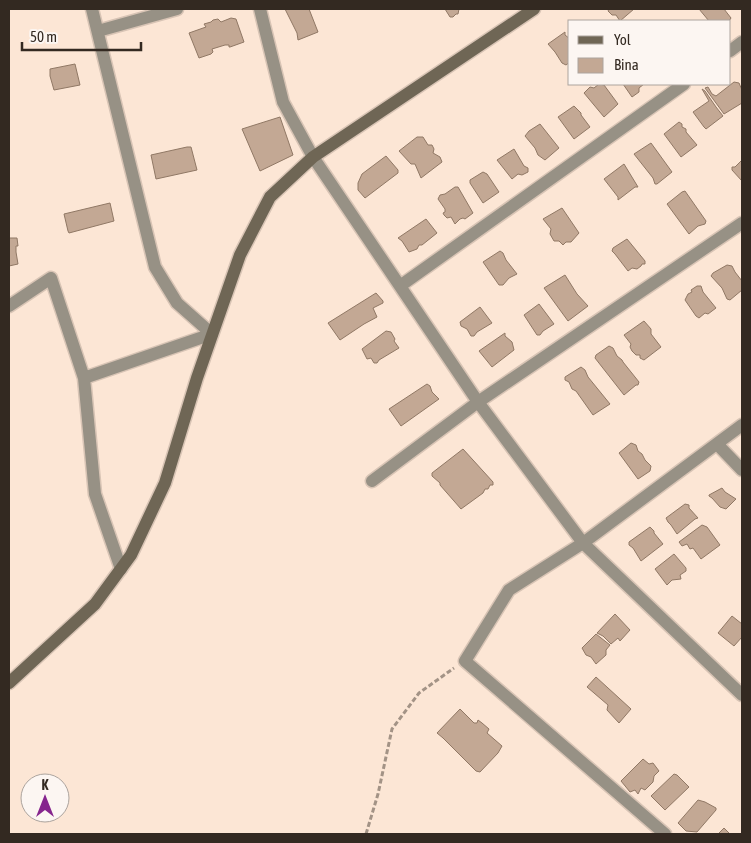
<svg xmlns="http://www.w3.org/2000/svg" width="751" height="843" viewBox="0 0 751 843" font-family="'Asap Condensed',sans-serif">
<rect width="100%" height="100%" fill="#fce6d5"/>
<path fill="#c3a894" stroke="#907865" d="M285,9H309L318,32L298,40L297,33Z
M445,9H459L458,14H456L453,17H450Z
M609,9H634L620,21L616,15H612L608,11Z
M699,9H724L731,18L729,21H709Z
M231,18L236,19L244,42L230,47H229V45H225L212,49L213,52L211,54L199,58L189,33L206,27L204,24L211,22L213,20L218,19L221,22Z
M565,32V35L570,39V62L566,65L562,63L555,52L548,44Z
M75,64L80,85L54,90L50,76V69Z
M734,82L739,83L742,90V103L724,114L705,88L708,87L712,94L716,96Z
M599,84L604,85L618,104L604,117L584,93L590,87L594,88Z
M623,84H644L639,88V92L632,97Z
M702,89L705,91L716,107L723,116L706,129L704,127L693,112L709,101Z
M574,106L581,113V115L590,127L574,139L558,117Z
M280,117L293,155L260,171L242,129Z
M679,122L682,124V127L686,129V132L697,145L681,157L664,134Z
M540,124L559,148L545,160L538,155L535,148L525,136L529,131Z
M417,137H423L428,145H432L434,149L433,153L440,157L442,162L421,178L415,164H411L399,151Z
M651,143L672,172L657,184H655L653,178L634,154Z
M187,147H191L197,170L156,179L151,155Z
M514,149L524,166L528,168V172L522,175L518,174L512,179L497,160Z
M386,156L398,170V173L365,198L358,190V183L362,174Z
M742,160V181L732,170V167H735Z
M624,164L638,187H635L618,200V197L604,179Z
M483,172L487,174L499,192L483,203L470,183V180Z
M455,187H458L473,213L465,219L463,218L460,219L455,224L451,217L447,218L444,215L443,213L445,212V209L438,199L440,195L445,194Z
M685,191L706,221L705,224L698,226L689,234L667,204L682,192Z
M110,203L114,221L69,233L68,231L64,214Z
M562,208L579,233L571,242H566L563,245L559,241H554L550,234L551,229L543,219Z
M426,219L437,233L422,245H419L417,249L409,252L402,241L398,238Z
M9,238H17L18,246H16V252L18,264L9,266Z
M627,239L645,261V264H642L641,266L637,269L632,268L628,271L615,254L612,251L613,248Z
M500,251L503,253L506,260L517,274L509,278L503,285H499L483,262Z
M727,265L732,266L735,272L742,281V290L730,300L727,299L722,288L711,276L713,273Z
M565,275L577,294L588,306L568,321L544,288Z
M697,286H701L703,292L716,308L708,314L705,313L699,318L696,316L685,300L688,294L692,292L691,290Z
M376,293L383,301V303L373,308L377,317L364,324L340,340L328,323Z
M539,304L554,324L543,331L540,335H537L524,315Z
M480,307L492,323L477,332L474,336H471L467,329L461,326L460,322Z
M644,321L651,329V334L661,347L644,360L640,358V355H636L632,351L630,347L631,344L624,335Z
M386,331L391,332L395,339L394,341L399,348L379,360L377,363H374L371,358L367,359L362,349Z
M505,333V336L512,342L514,350L492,367L479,351Z
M609,346L613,348L617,356L622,360L623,362L639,382L638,385H636L624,395L595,358L596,355Z
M581,367L585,370L588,377L610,404L593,415L576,391L572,389L569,382L565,380V377Z
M427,384L430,386L432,392L439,399L401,426L389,409Z
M631,443L636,445L638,451L642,454L645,460L651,466L650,471L638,479L619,453Z
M463,449L493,482V485H490L488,489H485L483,493L461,509L440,485V483L432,476V473Z
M722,488L725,492L736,499L726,509L720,507L712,498L709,496V495Z
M685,504L689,505V508L698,518L695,519L677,534L671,525L668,522L666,518Z
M702,525L707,527L720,545L701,559L693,548L690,549L687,544L682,546L679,542Z
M650,527L654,531V533L663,544L641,561L633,548L629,545V542Z
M674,554L686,568V571L680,575L681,579L672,580L667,585L655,569Z
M615,614L630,630L620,641L618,638L611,644L603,636L597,633Z
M732,616L742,624V637L734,646L718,633Z
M596,634L610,645L606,650V655L596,664L591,657L586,655L582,648Z
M596,677L631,709L619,723L607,710L608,705L587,687Z
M460,709L474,723H477L478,720L482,723L489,729L487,733L502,746L498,753L480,772L476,771L443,738L437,733Z
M643,759L649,764L653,763L659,771L654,776L653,782L645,790L641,788L638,794L635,790L630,792L621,781Z
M674,774L677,775L689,787L665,810L651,796Z
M698,800L705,802L716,808V810L697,832L686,831L678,823Z
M724,828L730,834H718Z"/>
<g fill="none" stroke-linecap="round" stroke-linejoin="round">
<defs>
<path id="minor" d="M260,9L283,102L313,157L478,402L583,543L742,695
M98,31L177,9
M730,51L742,42
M400,286L684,84
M9,306L51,278L84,378L212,334L177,303L155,267L92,9
M84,378L95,494L121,569
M717,444L742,470
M372,481L478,402L742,223
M665,834L465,661L509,590L583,543L742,425"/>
<path id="secondary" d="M9,683L95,604L131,555L165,483L197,378L240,255L270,197L313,157L534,9"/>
</defs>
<use href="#minor" stroke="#d8c4b5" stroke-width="15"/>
<use href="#secondary" stroke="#d8c4b5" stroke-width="15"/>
<path stroke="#a39386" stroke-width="3" stroke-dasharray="5 2.5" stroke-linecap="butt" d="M366,834L378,794L392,729L419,693L454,668"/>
<use href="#minor" stroke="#979185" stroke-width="12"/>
<use href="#secondary" stroke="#6f6655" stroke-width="12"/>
</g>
<rect width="751" height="843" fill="none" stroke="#332921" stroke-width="20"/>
<rect x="568" y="20" width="162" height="65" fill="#fcf6f2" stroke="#aca49e"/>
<rect x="578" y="36" width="25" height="8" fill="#6f6655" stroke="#aca49e"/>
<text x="614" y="45" font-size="15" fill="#332921">Yol</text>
<rect x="578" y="58" width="25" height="15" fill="#c3a894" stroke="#aca49e"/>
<text x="614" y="70" font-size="15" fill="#332921">Bina</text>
<g transform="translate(45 798)"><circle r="24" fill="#fcf6f2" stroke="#aca49e"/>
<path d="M0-4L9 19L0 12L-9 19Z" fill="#86258e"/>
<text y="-8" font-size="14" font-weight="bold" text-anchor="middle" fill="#332921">K</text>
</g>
<path d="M22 42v8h119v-8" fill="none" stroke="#332921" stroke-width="2.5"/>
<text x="30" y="42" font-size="15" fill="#332921" stroke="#fcf6f2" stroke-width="4" paint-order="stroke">50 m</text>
</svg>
